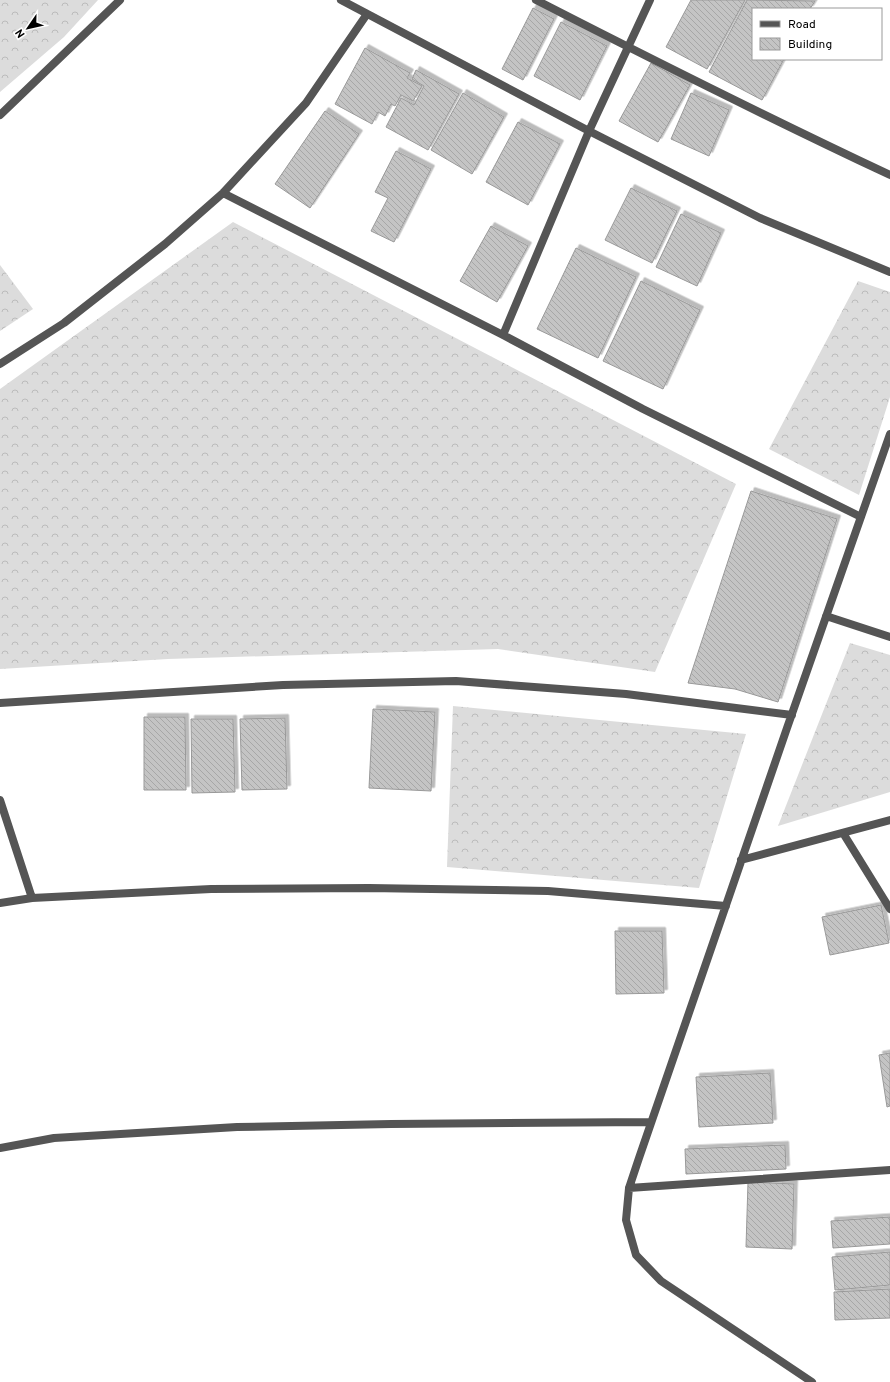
<svg xmlns="http://www.w3.org/2000/svg" width="890" height="1382" viewBox="0 0 890 1382" font-family="Overpass,sans-serif">
<defs>
<pattern id="forest-crowns" width="20" height="18" patternUnits="userSpaceOnUse"><rect width="20" height="18" fill="#dcdcdc"/><path d="M2 6a3 3 0 1 1 6 0M12 15a3 3 0 1 1 6 0" fill="none" stroke="#bbb"/></pattern>
<pattern id="building-back-hatch" width="6" height="6" patternUnits="userSpaceOnUse"><rect width="6" height="6" fill="#c4c4c4"/><path d="M-1 5l2 2M0 0l6 6M5-1l2 2" fill="none" stroke="#a7a7a7"/></pattern>
<filter id="shadow"><feDropShadow dx="3.5" dy="-3.5" stdDeviation="0" flood-color="#0004"/></filter>
</defs>
<rect width="100%" height="100%" fill="#fff"/>
<path fill="url(#forest-crowns)" d="M0,0H98L64,37L0,92Z
M233,222L736,484L655,672L498,649L168,659L0,669V389Z
M0,265L33,309L0,331Z
M858,281L890,292V397L859,495L769,449Z
M850,643L890,655V792L778,826Z
M453,706L746,734L699,888L447,867Z"/>
<path fill="url(#building-back-hatch)" stroke="#999" filter="url(#shadow)" d="M691,0H745L707,69L666,47Z
M747,0L815,1L810,9H753V59H784L762,100L709,72Z
M533,8L554,19L523,80L502,69Z
M561,22L607,46L580,100L534,76Z
M365,48L410,73L407,78L422,86L413,101L401,95L395,106L391,104L385,116L378,112L372,124L335,104Z
M651,63L690,85L658,142L619,121Z
M416,70L459,94L428,150L386,127L401,98L414,105L424,86L412,79Z
M463,93L504,117L472,174L431,150Z
M691,93L729,110L709,156L671,139Z
M325,111L359,134L310,208L275,184Z
M518,122L560,144L528,205L486,182Z
M396,151L431,169L394,242L371,231L388,198L375,192Z
M631,188L677,211L652,263L605,240Z
M681,214L721,233L697,286L656,267Z
M491,226L528,246L497,302L460,281Z
M576,248L636,277L598,358L537,329Z
M641,281L700,310L663,389L603,361Z
M751,491L837,519L778,702L735,689L688,683Z
M373,709L435,712L431,791L369,788Z
M144,717H185L186,790H144Z
M285,718L287,789L242,790L240,719Z
M191,719H233L235,792L192,793Z
M881,905L889,943L830,955L822,917Z
M615,931H662L664,993L616,994Z
M890,1053V1106L887,1107L879,1055Z
M770,1073L773,1123L699,1127L696,1077Z
M785,1145L786,1169L686,1174L685,1149Z
M748,1182L794,1184L792,1249L746,1247Z
M890,1217V1244L833,1248L831,1221Z
M890,1252V1285L835,1290L832,1257Z
M890,1289V1318L835,1320L834,1292Z"/>
<g fill="none" stroke-linecap="round" stroke-linejoin="round">
<path stroke="#555" stroke-width="8" d="M341,0L589,131L760,218L890,272
M536,0C653,60 771,119 890,175
M0,115L120,0
M223,193L503,335L643,409L861,517
M503,335L589,131L650,0
M0,364L64,323L165,244L223,193L306,103L367,14
M826,616L890,637
M0,703L283,685L456,681L626,694L792,715
M0,800L32,898
M843,833L890,909
M741,860L890,820
M0,903L32,898L211,889L369,888L548,891L726,906
M0,1148L54,1138L237,1127L391,1124L651,1122
M629,1188L890,1170
M812,1382L661,1281L636,1255L626,1220L629,1188L639,1158L787,728L890,434"/>
</g>
<rect x="752" y="8" width="130" height="52" fill="#ffffff" stroke="#999999"/>
<rect x="760" y="21" width="20" height="6" fill="#555555" stroke="#999999"/>
<text x="788" y="28" font-size="12" fill="#000000">Road</text>
<rect x="760" y="38" width="20" height="12" fill="url(#building-back-hatch)" stroke="#999999"/>
<text x="788" y="48" font-size="12" fill="#000000">Building</text>
<g transform="translate(28 28) rotate(236)" stroke="#ffffff" stroke-width="3" paint-order="stroke">
<path d="M0-3L7 15L0 10L-7 15Z" fill="#000000"/>
<text y="-6" font-size="11" font-weight="bold" text-anchor="middle" fill="#000000">N</text>
</g>
</svg>
